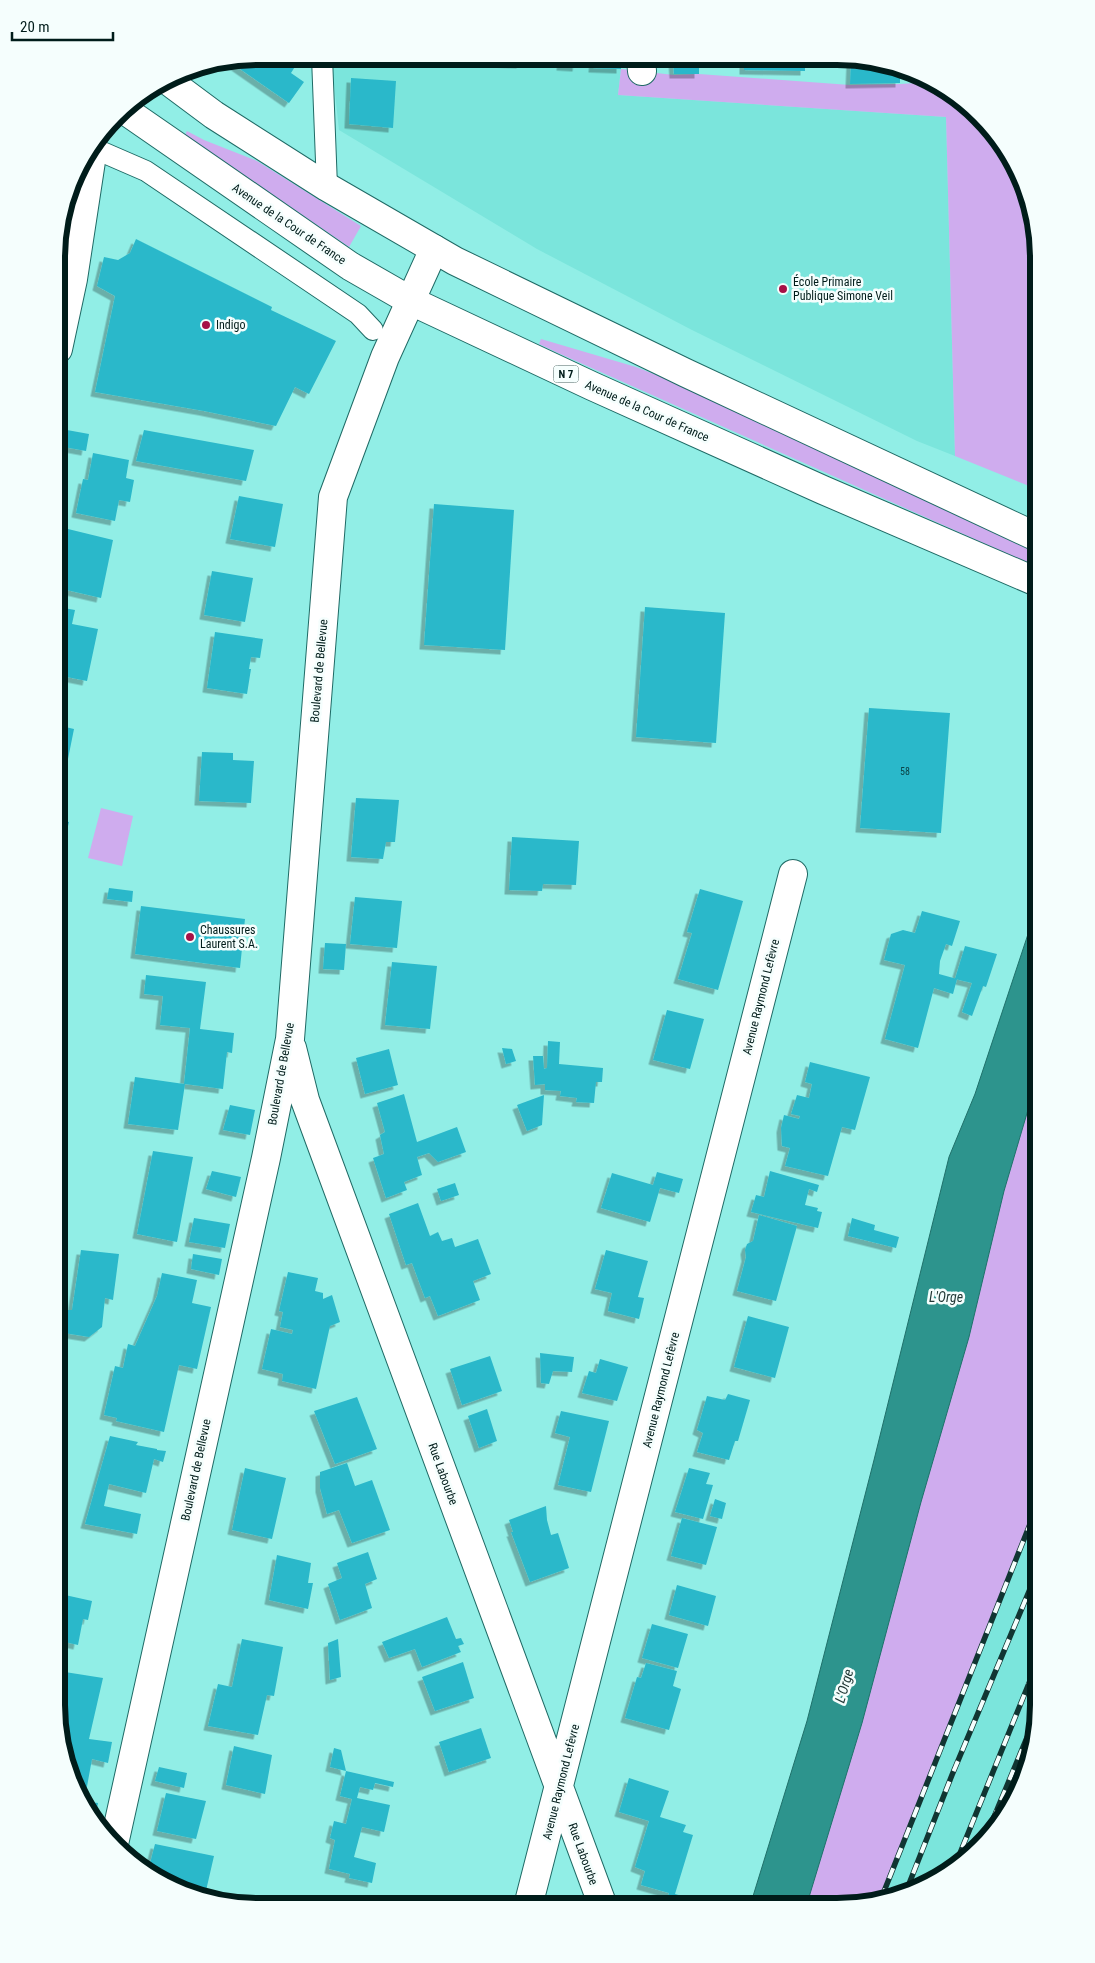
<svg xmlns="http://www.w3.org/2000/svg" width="1095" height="1963" viewBox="0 0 1095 1963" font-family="'Roboto Condensed',sans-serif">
<defs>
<filter id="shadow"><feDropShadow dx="-4.5" dy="4.5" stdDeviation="0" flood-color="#0004"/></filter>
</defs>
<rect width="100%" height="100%" fill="#91eee6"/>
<path fill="#7be5dc" d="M331,57H404L621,69L618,95L946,117L955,456L917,441L692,330L537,249L339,130Z
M1038,1455V1718L1028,1770L997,1828L960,1865L902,1896L859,1903Z"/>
<path fill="#cfacee" d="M621,69L674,75L699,74L850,85L900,84L933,82L970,106L1005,146L1028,193L1039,258V490L955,456L946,117L618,95Z
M187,131L204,140L257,161L361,226L349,247L185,135Z
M541,339L636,367L664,378L1039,554V568L558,353L539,344Z
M101,808L133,816L122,866L88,858Z
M1038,1076V1504L933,1765L883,1899L837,1907H806L862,1723L921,1502L969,1337L1004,1191Z"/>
<path fill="#2d948d" stroke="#20706a" d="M1039,901L1038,1076L1004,1191L969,1337L921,1502L862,1723L806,1907L750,1906L807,1721L874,1460L949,1157L975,1094Z"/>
<path fill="#2bb8ca" filter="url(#shadow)" d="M258,56L301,57L291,73L304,82L289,103L230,62Z
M482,58H522L521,64L481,62Z
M562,58H578L577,67L561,66Z
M594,58H621V69L593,68Z
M673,59H699V74H674Z
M744,59L805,60V71L744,70Z
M851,60H876L900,68V83L850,84Z
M351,78L396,81L393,128L349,124Z
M136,239L272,307L271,310L336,341L309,394L295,387L276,426L204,411L95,392L115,296L97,286L104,257L118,260L130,253Z
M67,430L89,434L86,451L64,447Z
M144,430L254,450L246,481L136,461Z
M93,453L129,460L126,478L134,480L130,502L119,500L115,521L76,513L83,479L88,480Z
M239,496L283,504L275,547L230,539Z
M434,504L514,510L505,650L424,645Z
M68,529L113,540L101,598L58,588V572Z
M212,571L253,578L245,622L204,615Z
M58,607L75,610L72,624L98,629L87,681L57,675Z
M645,607L725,613L716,743L636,737Z
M215,632L263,639L260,658L251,657L249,669H251L247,694L207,688Z
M869,708L950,713L941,833L860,828Z
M57,725L74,729L66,769L57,767Z
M202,752L233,753V760L254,761L251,803L199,801Z
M356,798L399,800L395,842H386L383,859L351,857Z
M57,820L69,822L61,855L57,854Z
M512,837L579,841L576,885L543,884L542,891L509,890Z
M109,888L133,891L132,902L107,899Z
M700,889L743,901L718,990L678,979L692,933L687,932Z
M355,897L402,901L397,948L350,944Z
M141,906L245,919L240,968L135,954Z
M922,911L960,921L952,946L946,944L940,961L939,974L957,979L953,994L934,988L918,1048L885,1039L905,965L884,960L891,934L903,930L915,933Z
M325,943L346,944L344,970L323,969Z
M965,946L997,954L986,987L983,986L972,1016L962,1012L972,983L955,979Z
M392,962L437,966L430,1029L385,1025Z
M146,975L206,982L200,1029L234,1033L232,1053L227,1052L223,1089L185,1084L178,1130L128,1124L135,1077L184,1084L190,1028L160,1025L163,996L144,994Z
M667,1010L704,1019L690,1069L653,1060Z
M548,1041L560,1042L559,1064L603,1068L602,1082H596L594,1103L576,1102L577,1098L560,1096L561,1091L545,1090V1084L535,1085L533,1056H543L544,1069L547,1068Z
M502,1048L512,1049L516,1061L506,1064Z
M389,1049L398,1085L365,1094L356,1058Z
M810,1062L870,1077L855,1130L842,1127L828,1176L785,1166L790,1148L782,1146L781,1128L784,1115L799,1119L800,1116L791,1114L797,1095L809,1098L812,1084L805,1082Z
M404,1094L417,1142L457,1127L466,1152L438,1162L429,1153L417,1157L422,1175L404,1182L407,1190L386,1198L373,1158L384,1154L380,1135L385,1132L377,1103Z
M544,1095L542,1125L527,1131L517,1105Z
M230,1105L255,1110L250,1135L223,1130Z
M153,1151L193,1157L177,1242L137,1234Z
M212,1171L241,1177L236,1197L206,1189Z
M770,1171L819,1185L817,1192L809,1189L805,1205L818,1208L817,1211L822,1212L818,1228L751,1212L756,1195L764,1197Z
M657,1172L683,1179L679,1193L660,1188L650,1222L601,1208L612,1173L653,1185Z
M455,1183L459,1195L441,1201L437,1189Z
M418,1203L430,1236L438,1232L442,1241L452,1238L455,1247L478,1239L491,1274L473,1281L480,1300L438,1316L430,1296L425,1298L412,1263L406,1265L389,1214Z
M759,1215L797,1226L776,1301L737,1291L746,1257L745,1250L747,1244L753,1241Z
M194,1218L230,1224L225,1248L189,1242Z
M852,1218L875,1225L874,1230L899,1237L896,1248L848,1236Z
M81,1250L119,1254L113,1300L105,1298L102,1327L89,1337L64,1333L67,1310H72Z
M606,1250L648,1261L638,1297L644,1298L639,1319L608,1311L612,1293L595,1289Z
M193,1254L222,1259L219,1275L191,1269Z
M288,1272L318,1278L315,1291L323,1293V1299L332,1295L340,1322L330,1326L316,1389L282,1381L283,1374L262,1369L271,1329L292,1334L293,1330L280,1327L283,1312L279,1311Z
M162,1273L197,1280L192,1303L211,1307L197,1369L179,1365L164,1432L116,1421L117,1418L104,1415L115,1366L123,1368L128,1344L135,1346L157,1296Z
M748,1316L789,1327L775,1378L734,1367Z
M540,1353L574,1357L572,1372L553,1371L549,1384L541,1383Z
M490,1356L502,1391L462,1405L450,1369Z
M600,1359L628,1367L617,1401L582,1393L589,1371L596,1373Z
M728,1394L750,1400L738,1441H735L729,1460L697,1452L703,1433L697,1430L707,1396L725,1400Z
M357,1397L377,1449L335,1464L314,1411Z
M487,1409L497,1441L479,1448L468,1416Z
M561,1411L609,1421L591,1492L558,1485L570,1437L555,1433Z
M110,1436L138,1442L136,1445L157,1449V1450L166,1451L163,1462L154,1459L146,1493L109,1484L104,1506L141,1514L137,1534L85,1524Z
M347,1463L355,1486L372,1480L390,1530L352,1543L339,1510L327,1514L320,1488V1472Z
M245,1468L286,1478L272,1539L232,1530Z
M689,1468L710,1473L706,1484L713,1485L703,1519L675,1512Z
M715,1499L726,1503L722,1519L710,1516Z
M546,1506L547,1520L551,1535L558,1533L569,1568L530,1582L511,1532H513L509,1520Z
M682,1518L717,1527L706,1565L671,1556Z
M368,1552L377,1579L365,1584L372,1608L340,1620L328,1584L342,1578L337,1563Z
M277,1555L311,1563L308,1583H313L308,1609L269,1600Z
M677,1585L716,1596L708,1626L669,1615Z
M56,1593L92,1601L88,1620L83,1619L78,1645L56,1640Z
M447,1617L456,1639L461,1638L464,1644L458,1646L461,1652L422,1667L415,1649L389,1658L382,1642Z
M652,1624L688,1634L678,1668L642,1658Z
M242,1639L283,1647L274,1696L267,1695L258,1735L208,1726L218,1684L232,1687Z
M338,1639L341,1677L330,1680L328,1643Z
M463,1662L474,1698L435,1711L422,1677Z
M646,1663L677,1671L673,1686L681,1689L669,1730L625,1718L637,1677L641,1678Z
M65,1672L103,1678L89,1739L112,1742L108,1763L92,1759L86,1792L77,1790L67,1770L56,1705V1694L66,1695Z
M481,1728L491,1758L449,1772L439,1742Z
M234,1746L272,1755L265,1794L226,1785Z
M334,1748L341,1750L346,1771L330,1767Z
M159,1767L187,1773L184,1788L155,1781Z
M346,1771L394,1782L393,1787L375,1783L373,1790L360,1787L357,1798L390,1805L384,1832L362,1827L354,1857L376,1863L372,1883L349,1878L350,1874L329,1869L335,1840L330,1838L334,1821L346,1824L352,1799L340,1796Z
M629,1778L669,1791L660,1817L686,1825L683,1832L693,1835L675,1894L714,1905L713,1906H665L669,1893L641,1885L645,1871L635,1867L649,1821L619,1812Z
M166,1793L206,1801L196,1839L157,1831Z
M82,1801L98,1803L95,1819L90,1817Z
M155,1844L214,1856L205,1895L176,1888L148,1871Z
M316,1898L329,1900L328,1905H314Z"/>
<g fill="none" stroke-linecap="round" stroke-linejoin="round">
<defs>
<path id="lane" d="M322,57L327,187
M93,148L146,171L358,314L373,330"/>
<path id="street" d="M641,59L642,71
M292,1048L305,1100L603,1906
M114,1844L266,1158L290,1039L333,497L385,357L434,249
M528,1906L793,874"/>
<path id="secondary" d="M58,349L73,279L93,148"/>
<path id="primary" d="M167,80L214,115L327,187L455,261L686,373L1039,538
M123,109L350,266L411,301L592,386L823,490L1039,583"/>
</defs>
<use href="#lane" stroke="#1f6a65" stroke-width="22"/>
<use href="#street" stroke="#1f6a65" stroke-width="30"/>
<use href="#secondary" stroke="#1f6a65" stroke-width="30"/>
<use href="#primary" stroke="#1f6a65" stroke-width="30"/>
<use href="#lane" stroke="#fff" stroke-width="20"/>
<use href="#street" stroke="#fff" stroke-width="28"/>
<use href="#secondary" stroke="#fff" stroke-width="28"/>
<use href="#primary" stroke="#fff" stroke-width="28"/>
<defs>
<path id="rail" d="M984,1841L1038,1711
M954,1868L1038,1661
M905,1894L952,1775L1038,1570
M881,1899L1038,1504"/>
</defs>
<use href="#rail" stroke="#113532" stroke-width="5.5"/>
<use href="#rail" stroke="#f5fefd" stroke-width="4" stroke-dasharray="11" stroke-linecap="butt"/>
</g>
<g fill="#a61047" stroke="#f5fefd" stroke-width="2">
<circle cx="783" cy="289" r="5"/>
<circle cx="206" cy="325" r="5"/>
<circle cx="190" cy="937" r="5"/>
</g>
<g text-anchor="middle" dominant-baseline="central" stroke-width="5" stroke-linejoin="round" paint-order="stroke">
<g font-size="10" fill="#0b4346">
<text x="905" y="771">58</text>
</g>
<rect fill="#f5fefd" stroke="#4a605e" stroke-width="1" x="553.5" y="365.5" width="25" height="17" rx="4"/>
<g font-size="11" font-weight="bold" fill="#001c1a">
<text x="566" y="374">N 7</text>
</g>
<g font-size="12" fill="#001c1a" stroke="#f5fefd">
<text transform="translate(289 224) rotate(34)">Avenue de la Cour de France</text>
<text transform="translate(647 411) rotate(24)">Avenue de la Cour de France</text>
<text transform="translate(319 671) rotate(-85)">Boulevard de Bellevue</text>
<text transform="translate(761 997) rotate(-76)">Avenue Raymond Lefèvre</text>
<text transform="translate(281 1074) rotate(-80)">Boulevard de Bellevue</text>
<text transform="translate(661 1390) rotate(-76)">Avenue Raymond Lefèvre</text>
<text transform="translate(196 1470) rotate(-78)">Boulevard de Bellevue</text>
<text transform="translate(443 1474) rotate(70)">Rue Labourbe</text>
<text transform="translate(561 1782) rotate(-76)">Avenue Raymond Lefèvre</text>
<text transform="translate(583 1854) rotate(70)">Rue Labourbe</text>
</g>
<g font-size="12" fill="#001c1a" stroke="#f5fefd" text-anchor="start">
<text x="793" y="282">École Primaire<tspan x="793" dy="14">Publique Simone Veil</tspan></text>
<text x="216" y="325">Indigo</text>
<text x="200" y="930">Chaussures<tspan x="200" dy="14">Laurent S.A.</tspan></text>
</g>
<g font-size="14" font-style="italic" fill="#213836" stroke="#f5fefd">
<text x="946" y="1297">L'Orge</text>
<text transform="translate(844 1686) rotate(-74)">L'Orge</text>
</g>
</g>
<path d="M0 0H1095V1963H0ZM258 65H837A193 193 0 0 1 1030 258V1705A193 193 0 0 1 837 1898H258A193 193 0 0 1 65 1705V258A193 193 0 0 1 258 65Z" fill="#f5fefd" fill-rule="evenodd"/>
<path fill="none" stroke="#001c1a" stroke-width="6" d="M258 65H837A193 193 0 0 1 1030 258V1705A193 193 0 0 1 837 1898H258A193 193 0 0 1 65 1705V258A193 193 0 0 1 258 65Z"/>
<path d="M12 32v8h101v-8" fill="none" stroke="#001c1a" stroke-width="2.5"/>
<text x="20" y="32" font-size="15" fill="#001c1a" stroke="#f5fefd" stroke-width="4" paint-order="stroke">20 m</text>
</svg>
